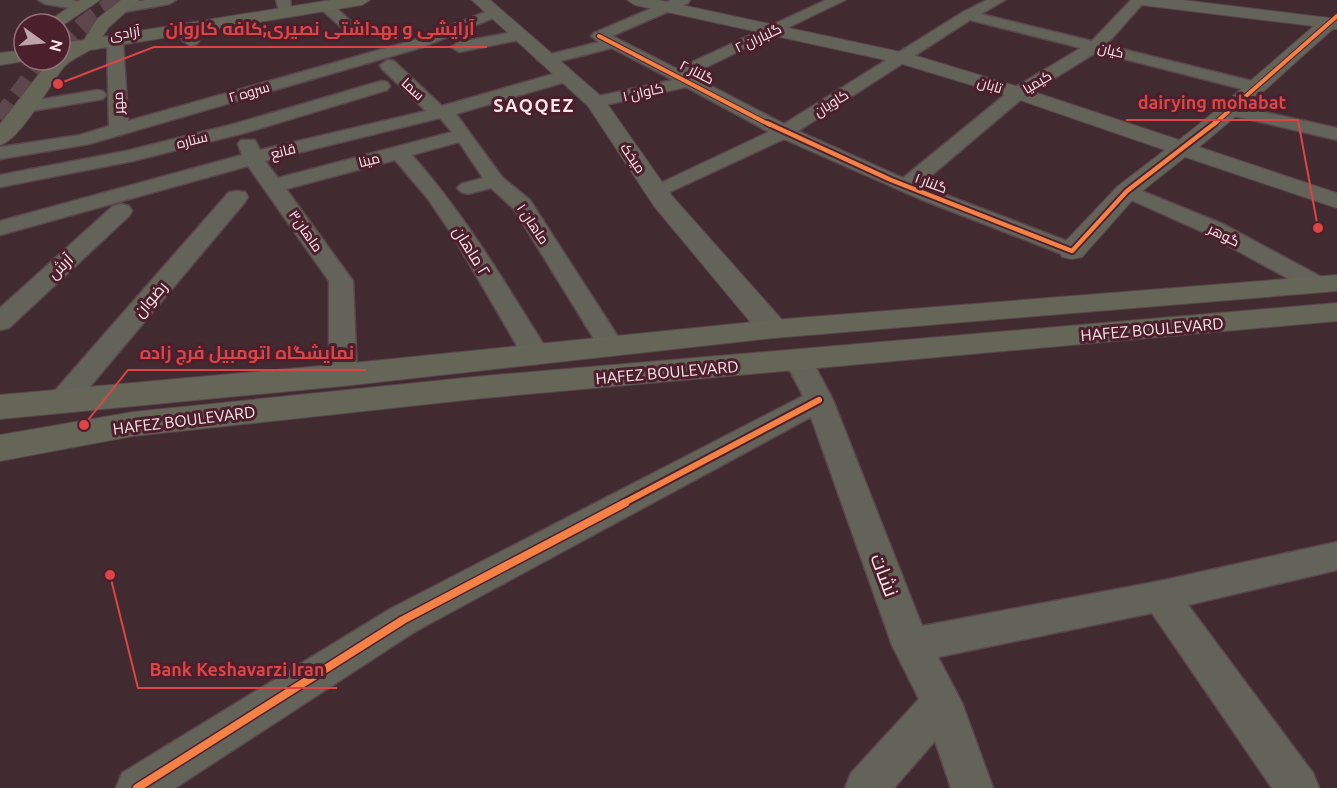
<svg xmlns="http://www.w3.org/2000/svg" width="1337" height="788" viewBox="0 0 1337 788" font-family="Ubuntu,Cairo,sans-serif">
<rect width="100%" height="100%" fill="#422a31"/>
<g fill="none" stroke-linecap="round" stroke-linejoin="round">
<path stroke="#5e464d" stroke-width="19" stroke-dasharray="19 10" stroke-linecap="butt" d="M60,48L85,24L119,0
M0,119L36,71L48,60"/>
<defs>
<path id="minor" d="M38,0H71L86,3L88,6L81,10L45,4Z
M145,0H176L169,4L119,13L112,9L114,6Z
M276,0H290L291,8L289,11H279Z
M671,0H690L688,3L612,36L677,69L826,0H845L690,75L784,124L963,12L987,0H1005L981,14L1092,41L1131,0H1146L1106,45L1260,83L1263,87L1260,91L1254,92L1097,52L1024,97L920,185L1080,246L1084,251L1080,256L1072,258L920,199L784,139L657,198L650,196L646,192L650,188L769,132L686,87L596,107L590,106L587,102L590,98L673,80L612,48L545,65L537,60L539,57L599,42L591,36L594,33ZM970,20L1081,48L1012,89L903,178L798,131Z
M326,2L331,3L354,24L357,27L354,30H344L321,9L319,6Z
M493,9L498,10L500,13L498,16L423,47L89,144L0,159V147L80,135L109,126L107,41L109,38L115,36L123,41L128,121L411,41Z
M187,24L192,26L199,41L197,44L191,46L183,41L179,29Z
M519,31L527,36L524,39L459,52L451,47L459,42Z
M388,60L394,61L442,106L560,72H572L574,76L572,80L456,114L502,177L530,200L624,346L620,352L611,355L602,352L514,209L491,188L468,194L461,192L457,188L461,184L483,178L459,142L412,155C466,216 507,286 550,355L546,361L536,364L526,361L453,236L428,199L395,160L286,189L353,281L357,375L353,382L343,384L333,382L329,375V281L248,166L0,235V221L242,155L238,144L241,140H255L260,150L426,111L382,69L380,65ZM440,118L452,132L278,178L265,161Z
M381,81L387,82L390,86L387,90L248,132L133,161L0,187V175L126,151L234,124Z
M97,90L103,91L106,95L103,99L26,112L20,111L17,107L20,103L26,102Z
M1232,105L1337,128V140L1226,114L1223,110L1226,106Z
M1127,185L1223,224L1327,280L1330,285L1327,290L1318,292L1309,290L1207,234L1120,195L1116,191L1120,187Z
M237,191L245,192L248,197L245,202L72,408L62,411L52,408L48,401L52,394L229,192Z
M121,204L129,206L132,211L129,216L9,328L0,330V308L113,206Z
M799,352L809,355L833,400L922,626L1160,581L1337,542V570L1188,605L1313,773L1319,788H1272L1152,613L938,657L962,703L993,788H951L935,741L894,788H845L851,773L919,699L892,645L811,417L416,631L175,788H116L122,773L390,609L803,396L785,361L789,355Z"/>
<path id="tertiary" d="M472,0H490L603,98L672,196L784,322L788,329L784,336L773,338L762,336L654,206L588,106Z
M627,0H658L910,54L1025,89L1179,140C1226,104 1269,64 1314,26L1141,5L1133,0H1182L1337,19V29H1333C1288,68 1245,110 1199,147L1337,193V208L1185,157L1136,196L1082,257L1072,259L1062,257L1059,251L1062,245L1118,186L1165,150L1011,97L899,63L635,5Z"/>
<path id="secondary" d="M80,0H100L60,27V24H44Z
M121,0H139L109,27L102,37L331,0H370L362,5L90,50C82,55 69,60 63,68C49,86 20,140 0,145V124L50,60H60V43L84,40L97,19Z
M24,50V60H31L0,65V53Z
M1337,275V291L773,338L343,386L0,419V395L343,364L773,320Z
M1337,303V321L484,398L133,436L0,461V435L133,412L484,376Z"/>
</defs>
<use href="#minor" stroke="#5a464c" stroke-width="3"/>
<use href="#tertiary" stroke="#5a464c" stroke-width="2"/>
<use href="#secondary" stroke="#5a464c" stroke-width="2"/>
<use href="#minor" fill="#646359" fill-rule="evenodd"/>
<use href="#tertiary" fill="#646359" fill-rule="evenodd"/>
<use href="#secondary" fill="#656657" fill-rule="evenodd"/>
<defs>
<path id="cycleway-far3" d="M599,36L770,125
M1213,125L1337,16"/>
<path id="cycleway-far2" d="M767,123L891,180L1072,251L1127,191L1215,123"/>
<path id="cycleway-far1" d="M622,504L819,400"/>
<path id="cycleway" d="M137,788L403,620L625,503"/>
</defs>
<use href="#cycleway-far3" stroke="#4c1f2d" stroke-width="6"/>
<use href="#cycleway-far2" stroke="#4c1f2d" stroke-width="8"/>
<use href="#cycleway-far1" stroke="#4c1f2d" stroke-width="10"/>
<use href="#cycleway" stroke="#4c1f2d" stroke-width="11"/>
<use href="#cycleway-far3" stroke="#f48246" stroke-width="4"/>
<use href="#cycleway-far2" stroke="#f48246" stroke-width="4.5"/>
<use href="#cycleway-far1" stroke="#f48246" stroke-width="6"/>
<use href="#cycleway" stroke="#f48246" stroke-width="8"/>
</g>
<g text-anchor="middle" dominant-baseline="central" stroke-width="6" stroke-linejoin="round" paint-order="stroke">
<g font-size="14" fill="#fee6eb" stroke="#4c1f2d">
<text transform="translate(125 33) rotate(-8)">آزادی</text>
<text transform="translate(758 38) rotate(-25)">گلباران ۲</text>
<text transform="translate(1111 50) rotate(14)">کیان</text>
<text transform="translate(697 72) rotate(27)">گلنار ۲</text>
<text transform="translate(1037 82) rotate(-31)">کیمیا</text>
<text transform="translate(990 85) rotate(17)">تابان</text>
<text transform="translate(413 89) rotate(43)">سما</text>
<text transform="translate(249 92) rotate(-16)">سروه ۲</text>
<text transform="translate(643 92) rotate(-13)">کاوان ۱</text>
<text transform="translate(118 103) rotate(-93)">مهر</text>
<text transform="translate(831 103) rotate(-32)">کاویان</text>
<text transform="translate(192 140) rotate(-14)">ستاره</text>
<text transform="translate(283 151) rotate(-14)">قانع</text>
<text transform="translate(633 158) rotate(56)">میخک</text>
<text transform="translate(369 160) rotate(-15)">مینا</text>
<text transform="translate(931 183) rotate(21)">گلنار ۱</text>
<text transform="translate(533 224) rotate(56)">ماهان ۱</text>
<text transform="translate(306 231) rotate(55)">ماهان۳</text>
<text transform="translate(1224 235) rotate(27)">گوهر</text>
</g>
<g font-size="16" fill="#fee6eb" stroke="#4c1f2d">
<text transform="translate(472 251) rotate(58)">٢ ماهان</text>
<text transform="translate(60 266) rotate(-43)">آرش</text>
<text transform="translate(150 299) rotate(-49)">رضوان</text>
<text transform="translate(1152 329) rotate(-5)">HAFEZ BOULEVARD</text>
<text transform="translate(667 372) rotate(-5)">HAFEZ BOULEVARD</text>
<text transform="translate(184 420) rotate(-7)">HAFEZ BOULEVARD</text>
</g>
<g font-size="18" font-weight="bold" letter-spacing="1.5" fill="#fee6eb" stroke="#4c1f2d">
<text x="534" y="105">SAQQEZ</text>
</g>
<g font-size="20" fill="#fee6eb" stroke="#4c1f2d">
<text transform="translate(885 575) rotate(69)">نشات</text>
</g>
</g>
<path fill="none" stroke="#dc4445" stroke-width="2" d="M58 84L154 47H487M1318 228L1298 120H1126M84 425L128 370H366M110 575L138 688H337"/>
<g fill="#dc4445" stroke="#4c1f2d" stroke-width="2">
<circle cx="58" cy="84" r="6"/>
<circle cx="1318" cy="228" r="6"/>
<circle cx="84" cy="425" r="6"/>
<circle cx="110" cy="575" r="6"/>
</g>
<g font-size="18" text-anchor="middle" font-weight="bold" fill="#dc4445" stroke="#4c1f2d" stroke-width="6" stroke-linejoin="round" paint-order="stroke">
<text x="320" y="35">آرایشی و بهداشتی نصیری;کافه کاروان</text>
<text x="1212" y="109">dairying mohabat</text>
<text x="247" y="359">نمایشگاه اتومبیل فرج زاده</text>
<text x="237" y="676">Bank Keshavarzi Iran</text>
</g>
<g transform="translate(42 42) rotate(105)"><circle r="28" fill="#4c1f2d" stroke="#936f79" stroke-width="1.5"/>
<path d="M0-4.5L10 22L0 15L-10 22Z" fill="#bca4aa"/>
<text y="-9" font-size="16" font-weight="bold" text-anchor="middle" fill="#fee6eb">N</text>
</g>
</svg>
